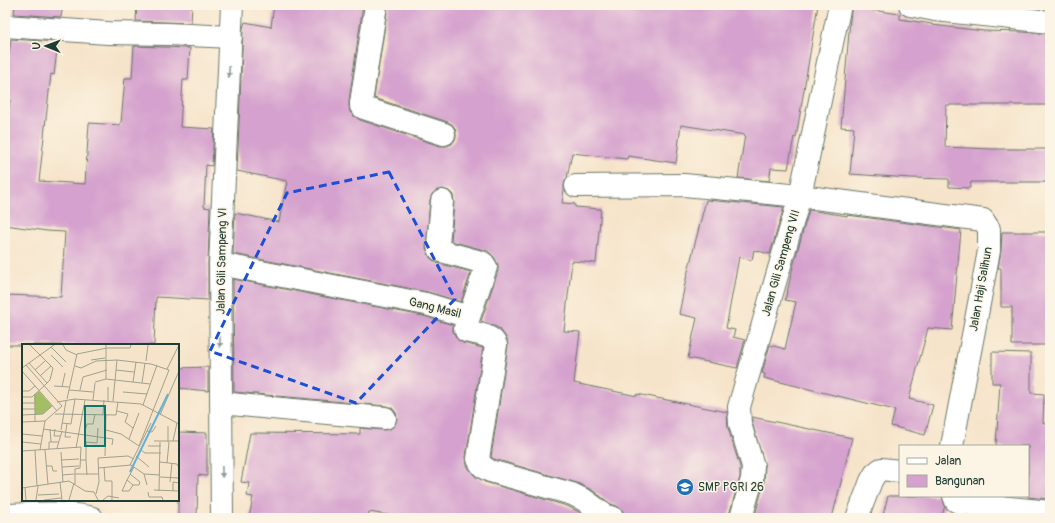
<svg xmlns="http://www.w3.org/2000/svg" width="1055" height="523" viewBox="0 0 1055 523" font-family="Pangolin,sans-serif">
<rect width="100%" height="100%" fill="#fcf5e5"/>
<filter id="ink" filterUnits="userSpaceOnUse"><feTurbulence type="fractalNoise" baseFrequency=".025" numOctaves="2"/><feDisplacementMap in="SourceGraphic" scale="8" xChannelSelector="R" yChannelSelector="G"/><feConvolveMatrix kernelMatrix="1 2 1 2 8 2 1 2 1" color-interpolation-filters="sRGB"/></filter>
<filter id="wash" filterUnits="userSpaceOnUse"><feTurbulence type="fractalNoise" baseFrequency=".012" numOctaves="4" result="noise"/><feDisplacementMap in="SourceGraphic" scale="16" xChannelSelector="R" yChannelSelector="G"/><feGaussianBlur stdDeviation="0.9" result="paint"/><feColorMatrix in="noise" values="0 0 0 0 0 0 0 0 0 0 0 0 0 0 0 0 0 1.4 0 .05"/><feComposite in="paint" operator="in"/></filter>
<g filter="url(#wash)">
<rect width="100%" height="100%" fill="#f6e4ca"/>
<g id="blocks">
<path fill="#d5a1ce" d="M15,5H63L61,17L14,14Z
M137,5H192L191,23L136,21Z
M274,5H363L349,101V106L350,112L354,116L360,120L440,146H446L452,144L456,138V131L453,125L448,122L374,98L388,5H818L796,138L794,137L788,169L771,168L769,181L738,178L745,135L681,125L676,163L628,156L627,159L572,153L567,178L565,180L564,186V190L562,203L575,204V207L601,209L596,263L572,261L564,331L580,332L574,383L637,396V394L727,412L728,428L740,467V477L729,515V518H625V516L622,510L617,506L611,504L592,490L577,483L494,459L492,458L491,457L508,346L507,339L500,329L492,325L481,321L498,271V265L494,257L488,251L451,241L454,202L453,195L449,191L443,189L437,190L432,194L430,200L426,248L430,258L437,263L471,272L461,302L428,292L233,254L235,213L279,222L287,181L237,171L243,28L245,22L271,27Z
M852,5H872V10L900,14V19L932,24V25L984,31L1022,32L1050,34V105H946L945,147L992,149H1050V182H971L970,188L949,187V179L911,178L850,174L854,128L841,127L850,20Z
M11,39L58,42L54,75L51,74L39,181L85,184L89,123L120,125V123H121L125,78H132L134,46L190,48L188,80H183L180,127L214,129L212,166L206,165L204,207L210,208L208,263V300L156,297L154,345H5V295L61,297L65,232L47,231L5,225V137L10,100L5,99V84Z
M706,200L784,207L770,254L754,250L752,260L739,257L726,328L735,330L733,337L745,340L737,368L688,358L697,318L679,314L686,279Z
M809,210L847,216V215L961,230L952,330L928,328L909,399L933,405L925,435L891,426L895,410L764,378L765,374L762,373L770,345L785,349L796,302L785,300L794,263Z
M1002,232H1050V345H1012V307H1001V268H998L1001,251Z
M233,279L423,316L453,325V332L458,340L463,343L483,348L466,457L467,465L471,472L476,477L485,482L567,506L579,512L588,518H405L369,512L368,518H249L253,497L247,496L249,483L241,482L250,433L360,434V428L384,430L390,429L395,425L397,419L396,413L392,408L386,406L234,392Z
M992,352L1031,353V393L1044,394L1043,423H1050V499L1028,497V446H996L1000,383H992Z
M208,367V391L178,388V368Z
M752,417L852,438L832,518H762L755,516L764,482L765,467L752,422Z
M178,432L207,433V476L198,475L197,518H178Z
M888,496H942L945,506L941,518H895L883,515Z"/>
</g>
</g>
<g filter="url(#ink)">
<use href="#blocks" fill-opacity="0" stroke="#6a7768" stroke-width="1"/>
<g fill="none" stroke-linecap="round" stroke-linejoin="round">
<defs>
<path id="minor" d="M376,5L361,103V106L364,108L444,134
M910,5L935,10L1050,22
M5,26L108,33L168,34L231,37
M576,186L684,185L800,196L983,220L989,229V251L952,446
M442,201L438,245L439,249L441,251L481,262L484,264L486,267L469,317
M220,264L426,304L469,317L465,328L466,331C476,334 492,334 496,345L478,459C481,465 483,468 490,471L572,494L586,501L605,515L613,518
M221,403L282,409L385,418
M954,496L956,501L961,503L1050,512
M5,515C34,514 64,511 92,518
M222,518L220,264L232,5
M741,518L752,479L753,466L740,424L739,407L800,196L840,5
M857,518L871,481L875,474L881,469L900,471"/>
</defs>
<use href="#minor" stroke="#6a7768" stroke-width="24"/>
<use href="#minor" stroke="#fff" stroke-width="22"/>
</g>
<defs><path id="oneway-solid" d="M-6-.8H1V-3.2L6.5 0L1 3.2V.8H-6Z"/></defs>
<g fill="#8f9e9a">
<use href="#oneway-solid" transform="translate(229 72) rotate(93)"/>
<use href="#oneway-solid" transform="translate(220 342) rotate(90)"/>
<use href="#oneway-solid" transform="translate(222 472) rotate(89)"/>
</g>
</g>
<path fill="none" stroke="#1d4ed8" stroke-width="3" stroke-dasharray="8 5" stroke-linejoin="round" d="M389,172L455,299L356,403L210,351L287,193Z"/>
<defs>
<symbol id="school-disc" viewBox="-11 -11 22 22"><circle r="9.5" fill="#1f6fb2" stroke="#fcf5e5"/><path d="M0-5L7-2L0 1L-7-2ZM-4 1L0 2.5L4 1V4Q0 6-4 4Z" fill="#fff"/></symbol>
</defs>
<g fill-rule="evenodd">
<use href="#school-disc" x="675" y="477" width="20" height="20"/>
</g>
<g text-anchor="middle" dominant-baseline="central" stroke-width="3" stroke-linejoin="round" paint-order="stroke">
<g font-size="12" fill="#1f3d34" stroke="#fcf5e5">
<text transform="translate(222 261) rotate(-89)">Jalan Gili Sampeng VI</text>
<text transform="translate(781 263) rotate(-74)">Jalan Gili Sampeng VII</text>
<text transform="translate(981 289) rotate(-80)">Jalan Haji Salihun</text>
<text transform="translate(435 308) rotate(14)">Gang Masil</text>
</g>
<g font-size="12" fill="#1f3d34" stroke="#fcf5e5" text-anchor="start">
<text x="698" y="487">SMP PGRI 26</text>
</g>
</g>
<g transform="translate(22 344)">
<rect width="157" height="157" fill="#f6e4ca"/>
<path d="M17,47L30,62L21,70L13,71L12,51Z" fill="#a3bf66"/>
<path fill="none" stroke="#5fb2db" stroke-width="2" d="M108,128L146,50"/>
<path fill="none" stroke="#a0a18e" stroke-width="1" d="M41,1L44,6L55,11M29,3L44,18M55,10L85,4H108L109,1M29,11L41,23M69,16L83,14M124,17L126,1M7,19L25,39M53,22L59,24L74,17L95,16L129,20L147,26L117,102L99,90L84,86M0,24L32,1M145,25L157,1M13,26L23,17M94,26L112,28M0,27L35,67M18,32L29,22M61,33L85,26M84,35V1M73,38L84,35L128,40M111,38L114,18M120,39L123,19M32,42L47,43M40,43L43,29M47,46L71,48M58,46L61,33M0,47H7L13,42M101,48L125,50M13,50V77M0,53H10L22,42L28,36L31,24L8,1M45,55L55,10M71,56L73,39M86,57V43M91,57L95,16M35,58L53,55L119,60L157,80M0,59H13M121,61L135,21M0,65H13M95,67L106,70L103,78L111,84M33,70L94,71L96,58M81,70L82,56M0,71L21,70L30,62M138,71L157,27M0,78L23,77L40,62L4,21M40,79L49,80L53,55M45,79L43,93H49M21,85L91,95L90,101M28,85L29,98M33,85L32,92H38M39,86L44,57M63,87L65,80H71L73,70M125,87L130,88L134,82M0,90L20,92M107,95L117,69M132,97H157M151,97L155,79M0,98L19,100M146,98V82M126,102H139M35,104L40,87M54,104L63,56M27,105V98H36M118,105L123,109H139M13,106L15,142M18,106L23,77M23,106L26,140M0,107L59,103L58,124L53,125V140M39,108L41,138M83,112L84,70M114,112L127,123M39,116L57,115M58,116H64V98L75,99L76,84M64,116L65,131M138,118L155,120L157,124M145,119L147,98M108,121L129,79M24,122H30L31,127H35M40,123L57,122M82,123L83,137H90V156M76,124L109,121L122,130L125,141M53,130H77M108,130L118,138L117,141H111M122,130L138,131M40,131L52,130M138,133L157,134M105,136L111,141L107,147H100L105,136L112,123M38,138L40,156M148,138L150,119M0,144L47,137L63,147L72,148L76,156M3,144L4,156M132,146L157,147M137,147L138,98M151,147V138L157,139M126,148L127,153H140L141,156M74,150L77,138L76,114L106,112L112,115M16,151L37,150M14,156L16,142M22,156L39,154M47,156L52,139M81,156L86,152L97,154"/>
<path fill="#0f766e" fill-opacity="0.15" stroke="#0f766e" stroke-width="2" d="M63,62H83V102H63Z"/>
<rect width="157" height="157" fill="none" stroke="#1f3d34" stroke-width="2"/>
</g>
<rect width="1055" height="523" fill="none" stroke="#fcf5e5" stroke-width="20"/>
<rect x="899" y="445" width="130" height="52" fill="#fcf5e5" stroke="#a4ab9e"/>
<rect x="907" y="458" width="20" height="6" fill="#ffffff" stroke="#a4ab9e"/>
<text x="935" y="465" font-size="12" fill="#1f3d34">Jalan</text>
<rect x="907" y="475" width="20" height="12" fill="#d5a1ce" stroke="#a4ab9e"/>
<text x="935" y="485" font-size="12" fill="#1f3d34">Bangunan</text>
<g transform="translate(46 46) rotate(271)" stroke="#fcf5e5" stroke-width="3" paint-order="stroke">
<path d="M0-3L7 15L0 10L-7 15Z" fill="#1f3d34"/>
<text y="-6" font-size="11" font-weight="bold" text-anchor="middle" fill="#1f3d34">U</text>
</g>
</svg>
